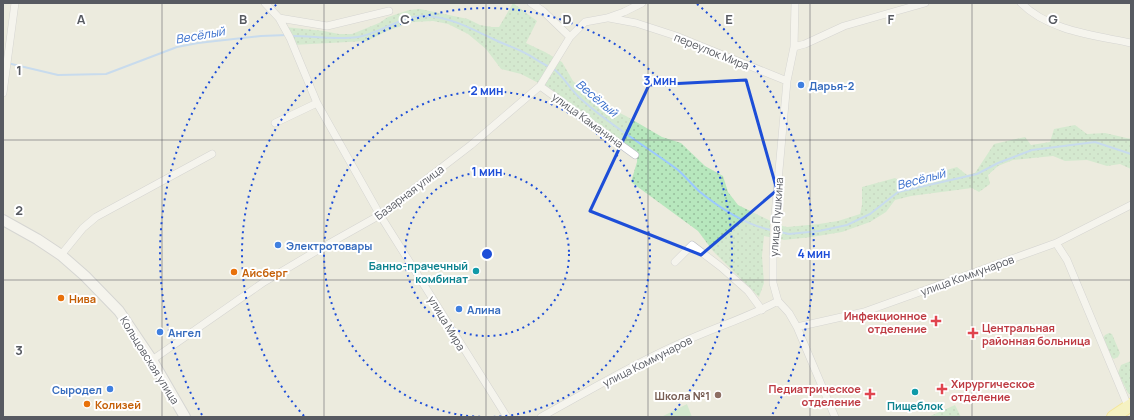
<svg xmlns="http://www.w3.org/2000/svg" width="1134" height="420" viewBox="0 0 1134 420" font-family="Manrope,sans-serif">
<defs>
<pattern id="green-dots" width="8" height="8" patternUnits="userSpaceOnUse"><rect width="8" height="8" fill="#b7e7bd"/><path d="M2 2h.1M6 6h.1" fill="none" stroke="#98be9d" stroke-width="1.8" stroke-linecap="round"/></pattern>
</defs>
<rect width="100%" height="100%" fill="#ecebde"/>
<path fill="url(#green-dots)" d="M513,3L537,21L526,43L545,52L562,62L573,81L597,102L626,116L662,137L681,143L705,166L723,176L728,192L738,205L779,225L787,227L819,224L838,221L860,214L862,205V187L895,178L908,185L923,181L933,174L957,167L967,175L975,173L994,144L1025,137L1031,145L1050,142L1054,129L1075,125L1087,134L1105,133L1131,139V169L1120,164L1107,166L1087,160L1065,161L1053,156L1013,160L998,166L988,175L990,184L979,192L972,188L911,196L895,200L886,212L870,222L842,232L812,237L784,240L764,236L762,256L764,283L759,297L713,251L698,231L631,182L637,162V153L552,90L521,74L501,69L486,49L468,34L448,24L433,21L413,22L387,31L367,41L293,45L285,27L324,31L339,34H352L379,23L388,17L409,10L420,9L468,19L480,25L492,27H499Z
M1109,333L1112,334L1120,353L1118,357L1114,359L1111,357L1103,338L1105,335Z
M1131,361V395L1128,393L1118,373L1121,365Z
M955,405L961,417H928Z"/>
<path fill="#b7e7bd" d="M687,404L692,417H661Z"/>
<g fill="none" stroke-linecap="round" stroke-linejoin="round">
<path stroke="#9bc8ff" stroke-width="2" d="M291,36C313,36 335,40 358,37C381,33 402,15 427,16C450,17 472,29 493,39C503,44 513,47 523,52C532,56 540,63 550,67
M3,62L58,75L106,74L177,47L198,43L261,36L287,35
M554,69C564,77 570,89 580,98C610,126 646,146 678,170C686,177 692,185 700,192C720,208 746,225 771,230
M775,231L789,234L819,231L847,225L870,214L898,192L977,174L998,163L1032,150L1095,142L1131,154"/>
<defs>
<path id="minor" d="M265,3L279,18L290,38L317,103L380,215L507,417
M531,3L543,11L570,37
M795,3L794,47L787,81L774,226L773,260V283L778,301L789,313L797,327L835,417
M1021,3C1049,31 1093,35 1131,43
M279,18L327,26L389,11
M609,18L636,23L676,36L787,81
M794,47L805,44L844,26L925,3
M540,86L635,155
M3,93L15,3
M275,123L317,103
M1056,243L1067,260L1128,406
M61,255L83,228L96,217L212,154
M675,262L692,245L721,267L748,291L762,310
M797,327L864,312L1056,243L1131,205
M152,360L264,282L323,247L380,215L471,145L540,86L570,37L585,22L607,18L624,12L642,3
M541,417C587,392 633,364 681,343C713,328 747,318 778,301"/>
<path id="secondary" d="M3,220L37,239L61,255L85,276L119,311L152,360L185,417"/>
<path id="primary" d="M1113,417L1131,405"/>
</defs>
<use href="#minor" stroke="#b9bbc2" stroke-width="8"/>
<use href="#secondary" stroke="#b9bcc4" stroke-width="12"/>
<use href="#primary" stroke="#fcdf47" stroke-width="14"/>
<use href="#minor" stroke="#fff" stroke-width="7"/>
<use href="#secondary" stroke="#fff" stroke-width="10"/>
<use href="#primary" stroke="#fffba0" stroke-width="12"/>
</g>
<path d="M0 0H1134V420H0ZM746,80L777,190L701,255L590,211L649,85Z" fill="#ecebde" fill-opacity=".55" fill-rule="evenodd"/>
<path fill="none" stroke="#1d4ed8" stroke-width="3" stroke-linejoin="round" d="M746,80L777,190L701,255L590,211L649,85Z"/>
<path fill="none" stroke="#575a61" stroke-width="1" stroke-opacity="0.55" d="M162,3V417M324,3V417M486,3V417M648,3V417M810,3V417M972,3V417M3,140H1131M3,280H1131"/>
<g fill="none" stroke="#1d4ed8" stroke-width="2" stroke-dasharray="2 4">
<circle cx="487" cy="254" r="82"/>
<path d="M486 417A163 163 0 1 1 488 417"/>
<path d="M304 416A245 245 0 1 1 670 416"/>
<path d="M202 415A327 327 0 0 1 277 4M697 4A327 327 0 0 1 772 415"/>
</g>
<g fill="#3f7fe0" stroke="#fff" stroke-width="1.5">
<circle cx="801" cy="85" r="4"/>
<circle cx="278" cy="245" r="4"/>
<circle cx="459" cy="309" r="4"/>
<circle cx="160" cy="332" r="4"/>
<circle cx="110" cy="389" r="4"/>
</g>
<g fill="#0f9aa8" stroke="#fff" stroke-width="1.5">
<circle cx="476" cy="271" r="4"/>
<circle cx="915" cy="392" r="4"/>
</g>
<g fill="#e8710a" stroke="#fff" stroke-width="1.5">
<circle cx="234" cy="272" r="4"/>
<circle cx="61" cy="298" r="4"/>
<circle cx="87" cy="404" r="4"/>
</g>
<g fill="#e0444e" stroke="#fff" stroke-width="1.5">
<path d="M934 315h4v4h4v4h-4v4h-4v-4h-4v-4h4z"/>
<path d="M971 327h4v4h4v4h-4v4h-4v-4h-4v-4h4z"/>
<path d="M940 383h4v4h4v4h-4v4h-4v-4h-4v-4h4z"/>
<path d="M868 388h4v4h4v4h-4v4h-4v-4h-4v-4h4z"/>
</g>
<circle fill="#8d6e63" stroke="#fff" stroke-width="1.5" cx="718" cy="395" r="4"/>
<g text-anchor="middle" dominant-baseline="central" stroke-width="4" stroke-linejoin="round" paint-order="stroke">
<g font-size="11" fill="#575a61" stroke="#fff">
<text transform="translate(712 51) rotate(22)">переулок Мира</text>
<text transform="translate(588 120) rotate(36)">улица Каманина</text>
<text transform="translate(409 192) rotate(-37)">Базарная улица</text>
<text transform="translate(776 217) rotate(-86)">улица Пушкина</text>
<text transform="translate(967 275) rotate(-20)">улица Коммунаров</text>
<text transform="translate(447 323) rotate(59)">улица Мира</text>
<text transform="translate(150 360) rotate(58)">Кольцовская улица</text>
<text transform="translate(647 361) rotate(-27)">улица Коммунаров</text>
</g>
<g font-size="11" font-weight="bold" fill="#366cbe" stroke="#fff" text-anchor="start">
<text x="809" y="85">Дарья-2</text>
<text x="286" y="245">Электротовары</text>
<text x="467" y="309">Алина</text>
<text x="168" y="332">Ангел</text>
<text x="102" y="389" text-anchor="end">Сыродел</text>
</g>
<g font-size="11" font-weight="bold" fill="#0d838f" stroke="#fff" text-anchor="end">
<text x="468" y="265">Банно-прачечный<tspan x="468" dy="13">комбинат</tspan></text>
<text x="915" y="405" text-anchor="middle">Пищеблок</text>
</g>
<g font-size="11" font-weight="bold" fill="#c56008" stroke="#fff" text-anchor="start">
<text x="242" y="272">Айсберг</text>
<text x="69" y="298">Нива</text>
<text x="95" y="404">Колизей</text>
</g>
<g font-size="11" font-weight="bold" fill="#be3a42" stroke="#fff" text-anchor="end">
<text x="927" y="315">Инфекционное<tspan x="927" dy="13">отделение</tspan></text>
<text x="982" y="327" text-anchor="start">Центральная<tspan x="982" dy="13">районная больница</tspan></text>
<text x="951" y="383" text-anchor="start">Хирургическое<tspan x="951" dy="13">отделение</tspan></text>
<text x="861" y="388">Педиатрическое<tspan x="861" dy="13">отделение</tspan></text>
</g>
<g font-size="11" font-weight="bold" fill="#785e54" stroke="#fff" text-anchor="end">
<text x="710" y="395">Школа №1</text>
</g>
<g font-size="12" font-style="italic" fill="#356ccb" stroke="#fff">
<text transform="translate(200 35) rotate(-10)">Весёлый</text>
<text transform="translate(597 98) rotate(40)">Весёлый</text>
<text transform="translate(921 179) rotate(-15)">Весёлый</text>
</g>
</g>
<g font-size="13" text-anchor="middle" font-weight="bold" fill="#575a61" stroke="#fff" stroke-width="4" stroke-linejoin="round" paint-order="stroke">
<text x="81" y="24">A</text>
<text x="243" y="24">B</text>
<text x="405" y="24">C</text>
<text x="567" y="24">D</text>
<text x="729" y="24">E</text>
<text x="891" y="24">F</text>
<text x="1053" y="24">G</text>
<text x="19" y="75">1</text>
<text x="19" y="215">2</text>
<text x="19" y="355">3</text>
</g>
<circle cx="487" cy="254" r="6" fill="#1d4ed8" stroke="#fff" stroke-width="2"/>
<g font-size="12" text-anchor="middle" font-weight="bold" fill="#1d4ed8" stroke="#fff" stroke-width="4" stroke-linejoin="round" paint-order="stroke">
<text x="660" y="85">3 мин</text>
<text x="487" y="95">2 мин</text>
<text x="487" y="176">1 мин</text>
<text x="814" y="258">4 мин</text>
</g>
<rect width="1134" height="420" fill="none" stroke="#575a61" stroke-width="8"/>
</svg>
